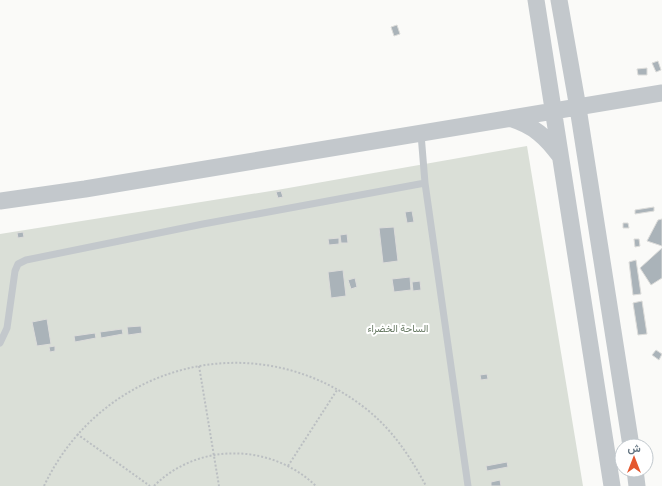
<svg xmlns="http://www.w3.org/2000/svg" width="662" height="486" viewBox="0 0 662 486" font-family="Lato,Vazirmatn,sans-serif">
<rect width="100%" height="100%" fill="#fafaf8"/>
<path fill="#dadfd7" d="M527,146L583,486H0V234L277,190Z"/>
<path fill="#aab3b9" stroke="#dcdcda" d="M397,25L400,34L394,36L391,27Z
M658,61L661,70L656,72L652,63Z
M647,68V75H638L637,69Z
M281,191L283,197L278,198L276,192Z
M654,207V211L635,214V210Z
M412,211L414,222L407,223L405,212Z
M662,219V246L647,241L658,220Z
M623,223H628L629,228H623Z
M394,227L398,261L383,263L379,228Z
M23,232L24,237L18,238L17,233Z
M347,234L348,243H341L340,235Z
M339,238V244L329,245L328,239Z
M634,239H639L640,246L635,247Z
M662,248V278L651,285L640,268Z
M636,260L641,294L633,295L629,262Z
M343,270L346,296L331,298L328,272Z
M410,277L411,290L394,292L392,279Z
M355,278L357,287L351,289L348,280Z
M420,281L421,290L413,291L412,282Z
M642,301L647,334L638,335L633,303Z
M47,319L51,344L37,346L32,322Z
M141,326L142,333L128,335L127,327Z
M122,329L123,334L101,338L100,332Z
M95,333L96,338L75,342L74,336Z
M55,346V351L50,352L49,347Z
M656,350L662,354L659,360L652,355Z
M487,374L488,379L481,380L480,375Z
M507,462L508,467L487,471L486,466Z
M500,480L501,486H491V482Z"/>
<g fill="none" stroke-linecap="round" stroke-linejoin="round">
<path stroke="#bbbfc2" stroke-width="2" stroke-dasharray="2 2" stroke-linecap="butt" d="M199,366L219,486
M77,434L150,486
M288,466L337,390
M44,486C102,363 256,323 365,408C392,429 410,456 426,486
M154,486C198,442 271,443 316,486"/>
<path stroke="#c3c8cc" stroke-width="7" d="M421,134L425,183L468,486
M0,343L7,328L15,271L18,264L26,260L203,224L425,183"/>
<path stroke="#c3c8cc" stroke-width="17" d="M536,0L612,486
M559,0L578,108L631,446
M512,119C534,126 546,137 560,156
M0,201L85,189L662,93
M635,470L637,486"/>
</g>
<g text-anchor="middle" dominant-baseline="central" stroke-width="4" stroke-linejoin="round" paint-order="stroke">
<g font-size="10" fill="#687a64" stroke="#fff">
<text x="398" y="328">الساحة الخضراء</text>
</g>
</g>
<g transform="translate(634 458)"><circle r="19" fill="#ffffff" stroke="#c1c8cd"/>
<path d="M0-3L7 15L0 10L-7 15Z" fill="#e4572e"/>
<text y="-6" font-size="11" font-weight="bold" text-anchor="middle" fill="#657683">ش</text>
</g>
</svg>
